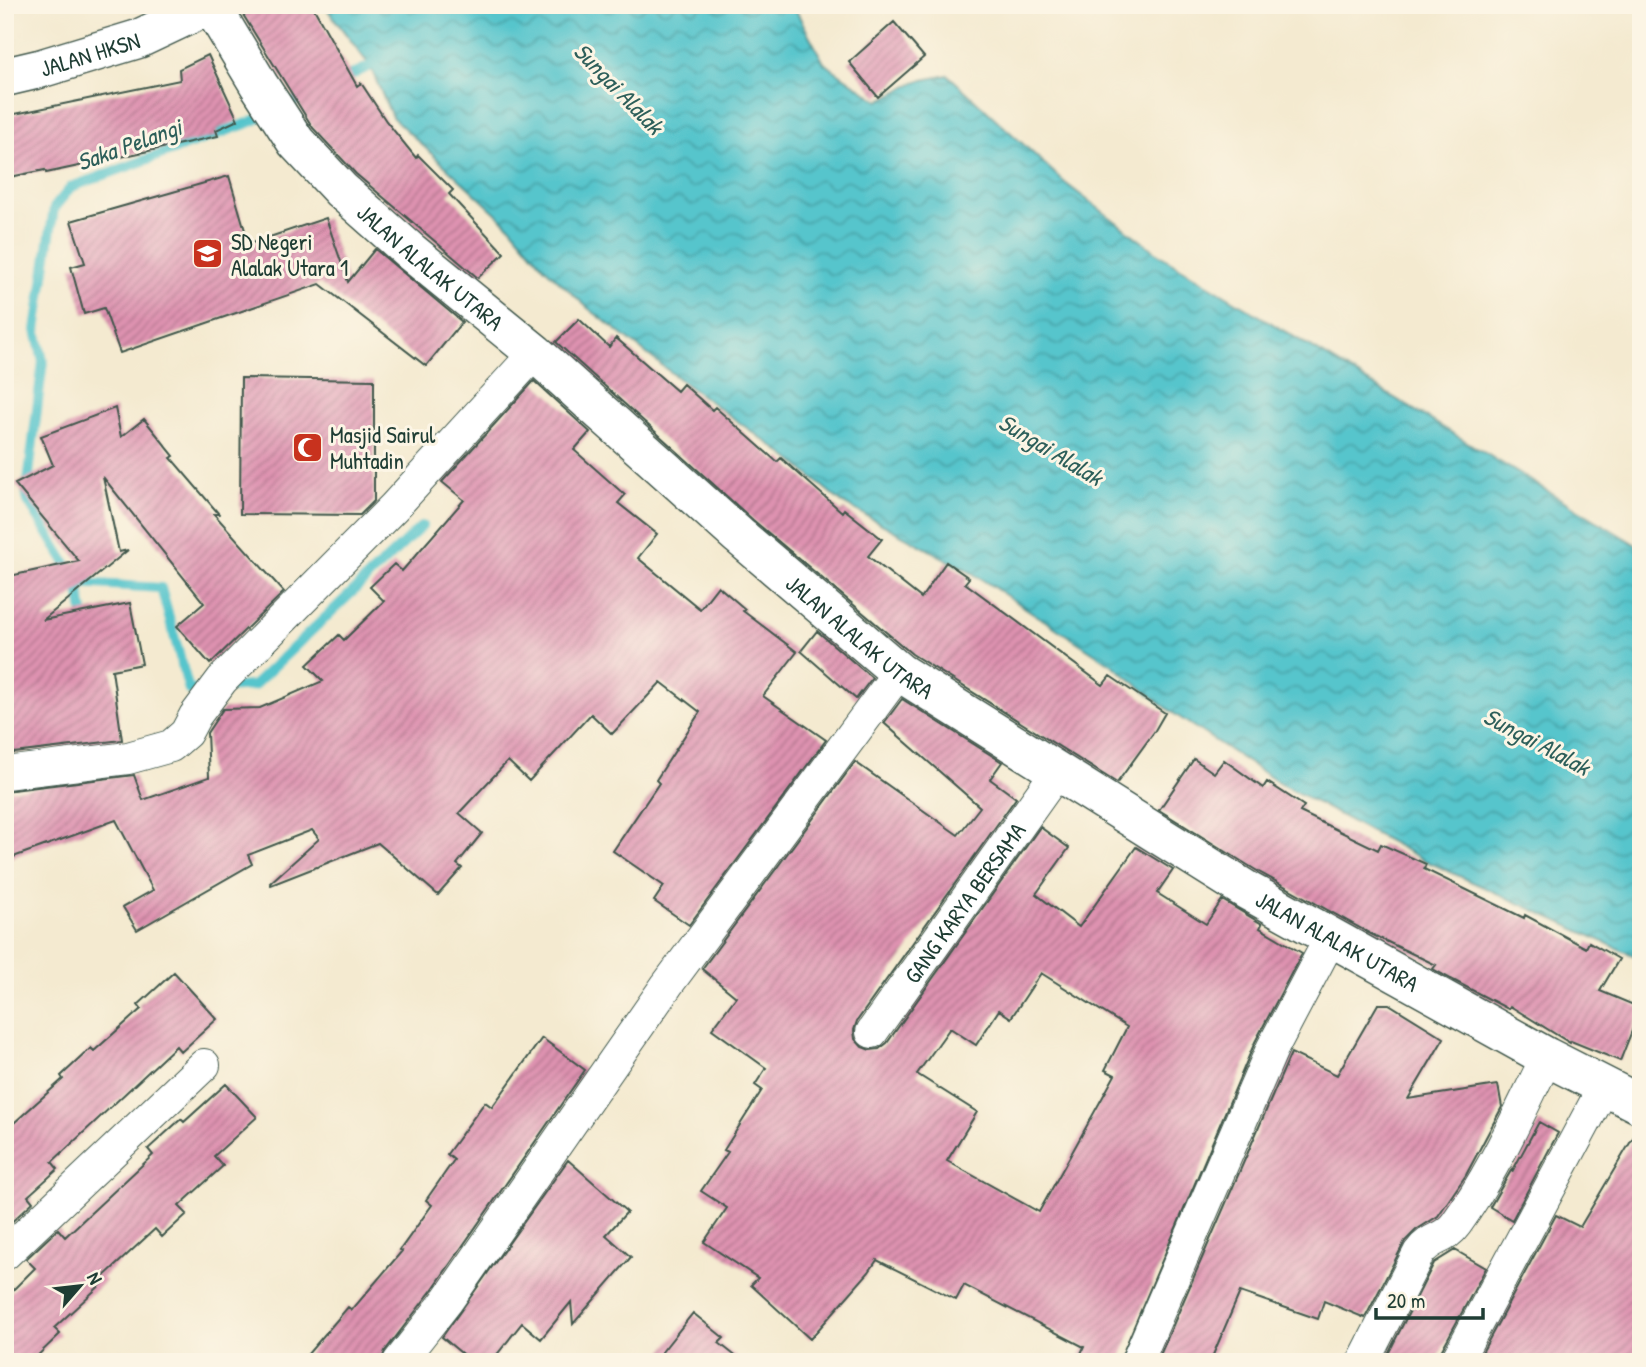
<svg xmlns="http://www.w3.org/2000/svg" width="1646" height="1367" viewBox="0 0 1646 1367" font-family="'Patrick Hand',sans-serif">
<defs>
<pattern id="water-waves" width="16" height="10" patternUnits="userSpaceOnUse" patternTransform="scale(1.75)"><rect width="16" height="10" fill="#57c5cc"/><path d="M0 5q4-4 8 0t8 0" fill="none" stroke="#47a1a6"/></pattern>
<pattern id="building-hatch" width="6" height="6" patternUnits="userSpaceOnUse" patternTransform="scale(1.75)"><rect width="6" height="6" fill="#de92b0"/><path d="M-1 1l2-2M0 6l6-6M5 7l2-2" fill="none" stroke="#b37890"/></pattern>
</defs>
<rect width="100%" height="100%" fill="#fcf5e5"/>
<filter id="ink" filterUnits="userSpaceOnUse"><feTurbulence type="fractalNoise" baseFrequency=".0143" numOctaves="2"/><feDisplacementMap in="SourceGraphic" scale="14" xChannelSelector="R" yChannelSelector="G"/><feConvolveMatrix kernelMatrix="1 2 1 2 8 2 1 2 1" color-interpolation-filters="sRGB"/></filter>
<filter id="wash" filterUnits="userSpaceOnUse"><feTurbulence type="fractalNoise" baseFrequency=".00686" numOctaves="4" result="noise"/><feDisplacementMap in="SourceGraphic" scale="28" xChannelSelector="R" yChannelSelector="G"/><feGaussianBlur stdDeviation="1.57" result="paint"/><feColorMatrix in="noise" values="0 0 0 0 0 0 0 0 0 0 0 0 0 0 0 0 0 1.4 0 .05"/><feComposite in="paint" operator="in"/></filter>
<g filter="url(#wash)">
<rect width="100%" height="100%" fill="#f4ead0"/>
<path fill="url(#water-waves)" stroke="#3b8180" stroke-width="2" d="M324,5H793L824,63L879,101L918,81L948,75L1065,183L1161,256L1641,548V959L1424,860L1279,783L1173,713L1114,666L972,573L841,502L789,458L687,385L588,308L544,267L511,227L392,117L370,66Z"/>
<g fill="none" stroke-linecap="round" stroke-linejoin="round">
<path stroke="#57c5cc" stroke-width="10" d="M339,81L370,66L380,58
M78,583L161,588L189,690L207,689
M85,623L78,583L26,498L43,361L36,330L54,208L71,187L251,122L309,95
M223,688L253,686L422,526"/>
</g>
<g id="blocks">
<path fill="url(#building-hatch)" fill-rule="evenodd" d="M237,5H312L357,86L361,83L386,121L416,158L418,155L453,190L449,194L504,253L478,278L356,174L313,128Z
M894,22L924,57L878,97L849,62Z
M208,55L238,120L216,130L218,136L46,173L45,170L5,178V116L180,80L179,69Z
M229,176L249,244L326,218L348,282L375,249L462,322L426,366L320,284L120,353L104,308L84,314L71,267L85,263L71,221Z
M579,319L609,347L616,338L677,391L683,384L712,410L715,407L777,462L781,458L842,512L844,509L882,539L868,556L921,598L946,562L969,578L965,583L1103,685L1110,676L1165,713L1154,732L1117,783L912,654L753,520L556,342Z
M241,378L374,380V501L360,515L240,514Z
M534,381L590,432L574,450L625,495L618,503L657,534L638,558L700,609L718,586L745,609L743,611L797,652L763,696L826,740L689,925L654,901L664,886L613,851L659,783L656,780L700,712L661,682L612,734L591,714L529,781L508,761L459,813L482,833L457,864L462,868L438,895L378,843L271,885L270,883L319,839L312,830L248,855L252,864L137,930L123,907L153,890L116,820L5,860V791L134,775L143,800L209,777L207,733L223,709L260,708L323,681L307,665L339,635L344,640L384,601L370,587L394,564L402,571L464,500L442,482Z
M115,408L121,437L144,419L174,456L171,458L219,514H214L284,592L210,664L177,626L204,603L103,477L119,552L128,550L43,620L130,603L142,664L112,670L122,740L5,754V577L79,561L15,484L53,465L41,436Z
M817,631L872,678L856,699L801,651Z
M902,699L1002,762L990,779L1016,798L857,1021L854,1030L855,1039L862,1047L870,1050L879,1049L887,1043L1040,827L1069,848L1036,894L1079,927L1136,847L1173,870L1157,893L1206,924L1222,900L1262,924L1260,928L1302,953L1255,1042L1119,1362H1077L1084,1347L964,1285L956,1300L877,1260L869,1272L810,1339L751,1285L758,1278L704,1242L727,1208L701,1191L728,1152L724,1150L762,1090L755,1085L766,1068L712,1029L736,997L702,969L855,762L958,835L980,807L884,723ZM1041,973L1127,1027L1105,1070L1115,1075L1039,1212L947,1161L977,1112L917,1074L950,1028L976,1045L999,1010L1011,1018Z
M1194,759L1214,773L1224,760L1263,788L1267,782L1304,806L1300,812L1378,850L1381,844L1426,864L1424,869L1524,918L1525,915L1586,948L1589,942L1619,959L1600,991L1641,1008L1620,1061L1571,1041L1570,1043L1510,1006L1508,1009L1451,979L1433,969L1436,965L1371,934L1259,872L1159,810Z
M174,972L217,1019L181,1052L176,1046L52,1162L58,1169L28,1196L33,1202L5,1228V1131L63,1079L61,1076L91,1048L94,1051L141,1009L138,1005Z
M1378,1004H1389L1444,1038L1408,1099L1498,1085L1502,1107L1466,1175L1438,1216L1416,1230L1405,1241L1365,1318L1324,1301L1318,1319L1240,1292L1210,1362H1157L1291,1053L1337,1075Z
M542,1038L585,1070L432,1290L385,1351L381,1362H301L348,1307L352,1310L402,1251L400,1250L432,1205L426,1200L454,1160L447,1154L485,1102L492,1107Z
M226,1084L257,1117L214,1156L223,1166L179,1206L187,1214L162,1237L155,1229L102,1278L105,1281L54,1328L60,1334L31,1362H5V1298L35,1268L26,1259L58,1229L65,1237L153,1155L148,1149L181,1119L184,1122Z
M1539,1122L1558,1133L1512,1220L1490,1207L1512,1169V1172Z
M1640,1126L1641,1362H1477L1556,1215L1580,1227Z
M568,1160L627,1212L606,1235L631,1257L573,1324L571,1302L541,1339L522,1323L491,1362H472L442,1337Z
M1455,1250L1486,1268L1440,1353L1438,1362H1384L1434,1263Z
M693,1313L724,1338L719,1343L743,1362H654Z"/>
</g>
</g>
<g filter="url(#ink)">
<use href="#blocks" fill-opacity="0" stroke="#3f574b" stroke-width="2"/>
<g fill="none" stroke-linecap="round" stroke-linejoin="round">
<defs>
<g id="street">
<path d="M5,773L128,758L171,746L186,733L195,716L222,680L394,507L535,353"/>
<path id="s1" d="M872,1032L1057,772"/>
<path d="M5,1254L204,1065"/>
<path d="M399,1362L447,1301L667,985L899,672"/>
<path d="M1137,1362L1272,1049L1331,937"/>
<path d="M1363,1362L1419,1253C1431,1236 1444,1241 1456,1224C1493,1173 1519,1113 1547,1057"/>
<path d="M1456,1362L1604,1087"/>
</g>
<g id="primary">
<path id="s2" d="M211,5L259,85L296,142L341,190L411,252L535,353L739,536L899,672L1248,891L1547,1057L1641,1105"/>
<path id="s3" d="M5,77L39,69L138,39L210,5"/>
</g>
</defs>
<use href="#street" stroke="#3f574b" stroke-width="34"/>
<use href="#primary" stroke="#3f574b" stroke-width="41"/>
<use href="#street" stroke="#fff" stroke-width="32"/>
<use href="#primary" stroke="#fff" stroke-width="38"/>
</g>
</g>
<defs>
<symbol id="school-square" viewBox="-11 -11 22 22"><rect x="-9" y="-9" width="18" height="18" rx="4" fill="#c8321e" stroke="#fcf5e5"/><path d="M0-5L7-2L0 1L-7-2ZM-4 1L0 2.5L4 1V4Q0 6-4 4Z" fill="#fff"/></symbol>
<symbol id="mosque-square" viewBox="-11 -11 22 22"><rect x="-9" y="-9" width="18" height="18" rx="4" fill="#c8321e" stroke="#fcf5e5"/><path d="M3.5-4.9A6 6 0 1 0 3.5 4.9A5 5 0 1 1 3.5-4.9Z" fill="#fff"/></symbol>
</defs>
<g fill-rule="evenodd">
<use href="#school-square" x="190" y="236" width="35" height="35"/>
<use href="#mosque-square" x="290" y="430" width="35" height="35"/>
</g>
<g text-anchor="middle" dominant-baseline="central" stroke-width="6" stroke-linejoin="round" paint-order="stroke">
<g font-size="23" fill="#1f3d34" stroke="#fcf5e5">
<text stroke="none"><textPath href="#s3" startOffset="88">JALAN HKSN</textPath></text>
<text stroke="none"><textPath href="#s2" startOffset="345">JALAN ALALAK UTARA</textPath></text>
<text stroke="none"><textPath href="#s2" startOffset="912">JALAN ALALAK UTARA</textPath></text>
<text stroke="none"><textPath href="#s1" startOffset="159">GANG KARYA BERSAMA</textPath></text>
<text stroke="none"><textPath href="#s2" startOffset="1479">JALAN ALALAK UTARA</textPath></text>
</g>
<g font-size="23" fill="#1f3d34" stroke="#fcf5e5" text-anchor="start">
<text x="231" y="241">SD Negeri<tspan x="231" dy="26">Alalak Utara 1</tspan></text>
<text x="330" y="434">Masjid Sairul<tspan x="330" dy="26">Muhtadin</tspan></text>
</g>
<g font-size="24" font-style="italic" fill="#2d5f5a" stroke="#fcf5e5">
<text transform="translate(619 88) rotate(46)">Sungai Alalak</text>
<text transform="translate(129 144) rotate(-20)">Saka Pelangi</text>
<text transform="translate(1051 449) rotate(31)">Sungai Alalak</text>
<text transform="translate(1537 741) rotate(28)">Sungai Alalak</text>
</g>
</g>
<rect width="1646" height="1367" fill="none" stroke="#fcf5e5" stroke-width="28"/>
<g transform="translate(80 1286) rotate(62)" stroke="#fcf5e5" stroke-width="5" paint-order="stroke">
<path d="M0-5L12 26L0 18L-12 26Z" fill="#1f3d34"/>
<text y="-10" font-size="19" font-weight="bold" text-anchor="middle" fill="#1f3d34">N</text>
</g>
<path d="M1376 1308v10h107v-10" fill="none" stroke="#1f3d34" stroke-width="3.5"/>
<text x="1387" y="1308" font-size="21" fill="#1f3d34" stroke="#fcf5e5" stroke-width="5" paint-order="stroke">20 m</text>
</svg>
